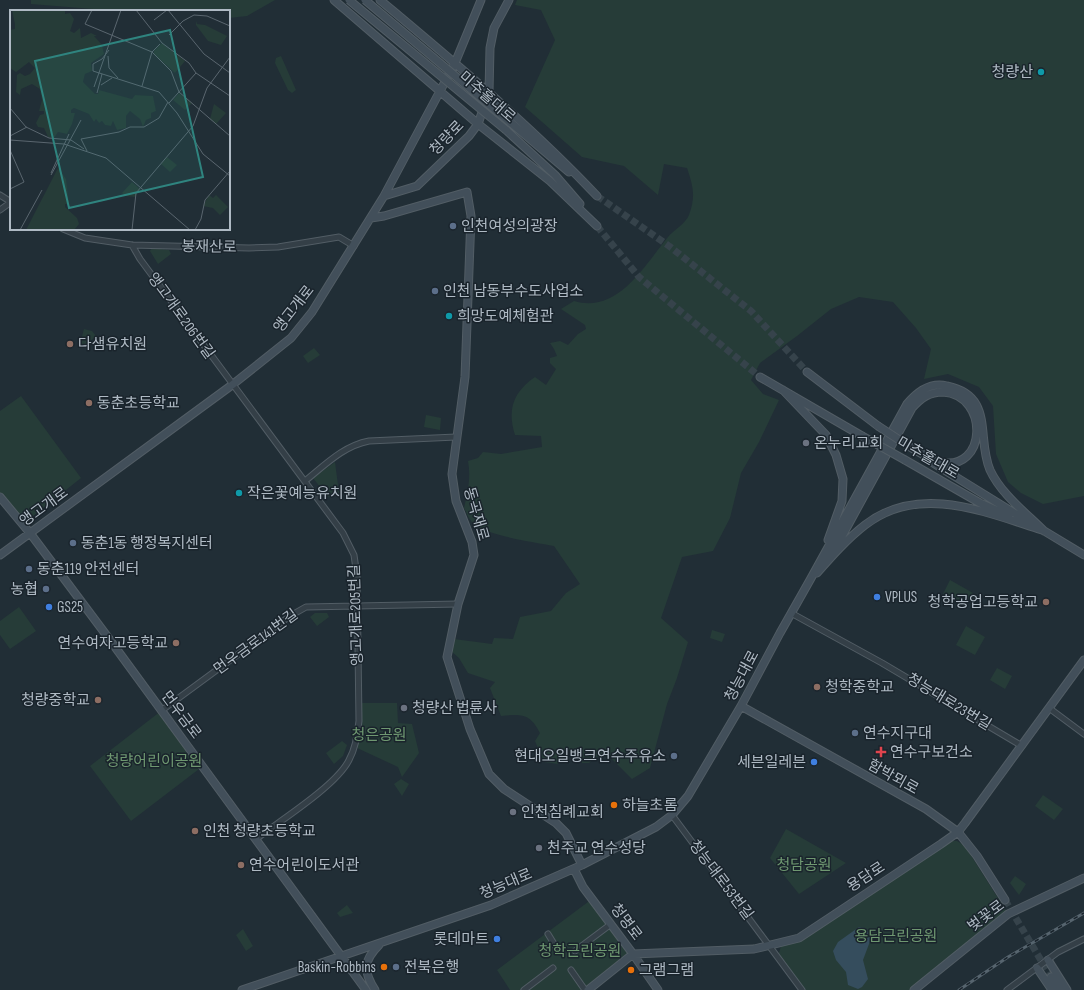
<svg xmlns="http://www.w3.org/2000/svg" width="1084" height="990" viewBox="0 0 1084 990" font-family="'Sofia Sans Condensed','Noto Sans KR',sans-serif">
<rect width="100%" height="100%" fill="#212e36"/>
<path fill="#263c38" d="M31,0H275L247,16L229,18V11H118L31,4Z
M517,0H1084V496L1043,504L1021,493L1008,482L996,454L993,406L979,387L948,374L924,379L931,349L916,328L893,302L859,297L831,309L797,336L760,363L751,380L763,394L779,400L759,442L741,473L730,518L713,551L682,557L661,618L688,642L677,678L667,704L650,768L632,779L607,754L596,757L589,763H582L579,753L568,750L562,755L558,764L544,762L535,741L540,733C530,713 521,714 501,716L490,688L495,682L468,673L459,658L451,651L454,639L492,644L494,638L513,639L520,617L551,611L566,593L580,584L554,546C534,542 488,536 474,524C469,520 467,513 464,508C468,491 471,477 468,461L478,458L483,452L501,454L542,447L541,436L515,435C507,410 513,392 535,377L546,385L556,369L550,363V358L557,356L554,349L550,343L560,341L568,345L578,334L586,329L585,325L561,309L574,301C618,314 644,266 668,237C674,230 686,223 689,215C696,196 693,186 687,168L664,164L658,195L624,166L582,157L525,107L555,40L541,10L515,5Z
M281,56L296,90L292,93L288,90L275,63L276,58Z
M152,248L169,250L171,254L158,264L150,251Z
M84,329L92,331L96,336L86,345L80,344Z
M314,348L320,355L308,363L303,356Z
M21,396L81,478L23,524L0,497V411Z
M426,415L441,418L440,430L424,427Z
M335,462L339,493L328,497L313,478Z
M950,580L973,593L965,606L943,594Z
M19,607L36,631L10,649L0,635V621Z
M315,613H327L329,617L317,626L310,617Z
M966,626L985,637L975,655L956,645Z
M712,630L725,634L722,642L710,638Z
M997,668L1012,676L1005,689L990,680Z
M359,703H397L398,723L412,724L419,753L402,777L398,767L355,747Z
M161,711L203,766L131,821L90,766Z
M342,741L347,745L343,756L334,764L326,753Z
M401,779L409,784L402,796L394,784Z
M1043,795L1063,809L1054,820L1035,806Z
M786,829L846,863L799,894L770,858Z
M951,841H957L965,846L1008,914L914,990H802L778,956L782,943L796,938L941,844Z
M1015,876L1026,884L1019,895L1010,883Z
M592,899L633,954L586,990H510L497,970Z
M347,905L353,913L340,917L337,913Z
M243,929L253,946L246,951L236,935Z"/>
<path fill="#354d5d" d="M859,927L865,928L872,936L863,960L868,979L862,987L858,989L848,985L846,972L836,960L833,951L838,942Z"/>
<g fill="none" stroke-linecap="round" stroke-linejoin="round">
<path stroke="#36434b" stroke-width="7" stroke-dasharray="7 3.5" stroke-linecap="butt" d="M597,196L669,246L751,311L807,372
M597,226L639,277L760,377
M1005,900L1051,977"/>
<defs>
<path id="street" d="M0,195L11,202
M0,210L11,202
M63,229L85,238L132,245L249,248L278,247L339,237L354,246
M132,245L140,259L343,533L354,555L357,576L359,721C357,735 356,747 349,760C337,785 280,821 256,839
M305,481C325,465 343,446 369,441L456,437
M791,613L882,663L1022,746
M1049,708L1084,734
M161,711L290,616L306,607L458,604
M672,815L802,990
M548,934L556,947
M575,951L611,924
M571,970L585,990
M524,990L553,968
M1007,990L1058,952L1084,939"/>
<path id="secondary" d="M334,0L478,124L550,181L597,226
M380,0C455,63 530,125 597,196
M510,122L569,172
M506,130L555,175L580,204
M384,196L417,186L469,136L478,124L489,92L490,48L494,28L509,0
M371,218L384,216L467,192L471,216L465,377L452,474L456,501L472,542L474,555L458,604L447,657L470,729L489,774L504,789L556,823L566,833L582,865
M807,372L878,426
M760,377L862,436
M783,390L826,435L836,455L843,479L842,501L828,540
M925,458L1032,524
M905,460L980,503L1009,516
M0,497L30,533L107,636L366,990
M1041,529L1084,555
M0,555L232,385L291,338L312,312L384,196L455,63L481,0
M826,559L841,538L912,408C921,398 929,392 943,392C990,395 987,473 940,462C929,459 917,451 907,445
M817,573C832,556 847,539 865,525C919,483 985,512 1042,530
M741,706L926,809L958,832L977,856L1005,900
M574,869L583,887L633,954L658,990
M1048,960L1067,990
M1037,968L1052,990
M1051,977L1059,990
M242,990L491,905L582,865L656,827L672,815L688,796L741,706L780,633L810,580L907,404C917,392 931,382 947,386C995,396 976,437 990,470C1001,494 1026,513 1044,531
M375,990C363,971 363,961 379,945
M588,990L633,954L754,949L799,938L941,844L958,832L965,823L1084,660
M914,990L1008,914L1084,878"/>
</defs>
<use href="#street" stroke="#525d65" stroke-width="7"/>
<use href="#secondary" stroke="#525d65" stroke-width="9"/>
<use href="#street" stroke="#343f47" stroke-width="5"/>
<use href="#secondary" stroke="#424f5a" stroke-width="7"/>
<defs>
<path id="rail" d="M959,990L1008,957L1084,913"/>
</defs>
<use href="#rail" stroke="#56646e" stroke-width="3"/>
<use href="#rail" stroke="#1a242c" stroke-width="1.5" stroke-dasharray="4.5" stroke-linecap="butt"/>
<defs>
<path id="secondary-bridge" d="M349,0L506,130
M365,0L510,122
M878,426L907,445
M862,436L905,460"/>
</defs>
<use href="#secondary-bridge" stroke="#525d65" stroke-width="9" stroke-linecap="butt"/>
<use href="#secondary-bridge" stroke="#424f5a" stroke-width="7"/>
</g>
<g fill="#0f9aa8" stroke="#1a242c" stroke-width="1.5">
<circle cx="1041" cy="72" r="4"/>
<circle cx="449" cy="316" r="4"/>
<circle cx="239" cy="493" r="4"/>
</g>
<g fill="#5c6f8a" stroke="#1a242c" stroke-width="1.5">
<circle cx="453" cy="226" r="4"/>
<circle cx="435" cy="291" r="4"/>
<circle cx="73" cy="543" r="4"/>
<circle cx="29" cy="569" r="4"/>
<circle cx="46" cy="589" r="4"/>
<circle cx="855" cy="733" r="4"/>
<circle cx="674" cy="756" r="4"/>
<circle cx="396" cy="967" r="4"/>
</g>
<g fill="#8d6e63" stroke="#1a242c" stroke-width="1.5">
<circle cx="70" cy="344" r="4"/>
<circle cx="89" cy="403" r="4"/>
<circle cx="1046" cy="602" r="4"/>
<circle cx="176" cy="643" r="4"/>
<circle cx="817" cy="687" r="4"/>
<circle cx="98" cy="700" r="4"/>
<circle cx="195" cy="831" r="4"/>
<circle cx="241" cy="865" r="4"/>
</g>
<g fill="#6b7280" stroke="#1a242c" stroke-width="1.5">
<circle cx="806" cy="443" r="4"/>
<circle cx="404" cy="708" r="4"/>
<circle cx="513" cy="812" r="4"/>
<circle cx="539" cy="848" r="4"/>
</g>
<g fill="#3f7fe0" stroke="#1a242c" stroke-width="1.5">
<circle cx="877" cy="597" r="4"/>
<circle cx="49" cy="607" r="4"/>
<circle cx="814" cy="762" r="4"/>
<circle cx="497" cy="939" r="4"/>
</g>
<path fill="#e0444e" stroke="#1a242c" stroke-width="1.5" d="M879 746h4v4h4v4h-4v4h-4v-4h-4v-4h4z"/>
<g fill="#e8710a" stroke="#1a242c" stroke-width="1.5">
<circle cx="614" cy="805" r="4"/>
<circle cx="384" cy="967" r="4"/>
<circle cx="631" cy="970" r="4"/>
</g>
<g text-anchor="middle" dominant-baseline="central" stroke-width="3" stroke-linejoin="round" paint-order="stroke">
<g font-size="15" fill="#afbac4" stroke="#1a242c" text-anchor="start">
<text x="1033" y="72" text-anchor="end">청량산</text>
<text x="461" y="226">인천여성의광장</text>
<text x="443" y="291">인천 남동부수도사업소</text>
<text x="457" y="316">희망도예체험관</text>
<text x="78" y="344">다샘유치원</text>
<text x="97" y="403">동춘초등학교</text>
<text x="814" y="443">온누리교회</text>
<text x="247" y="493">작은꽃예능유치원</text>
<text x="81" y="543">동춘1동 행정복지센터</text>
<text x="37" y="569">동춘119 안전센터</text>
<text x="38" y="589" text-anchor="end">농협</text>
<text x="885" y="597">VPLUS</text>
<text x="1038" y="602" text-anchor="end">청학공업고등학교</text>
<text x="57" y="607">GS25</text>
<text x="168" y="643" text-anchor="end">연수여자고등학교</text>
<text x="825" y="687">청학중학교</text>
<text x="90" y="700" text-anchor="end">청량중학교</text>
<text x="412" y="708">청량산 법륜사</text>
<text x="863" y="733">연수지구대</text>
<text x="890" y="752">연수구보건소</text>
<text x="666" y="756" text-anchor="end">현대오일뱅크연수주유소</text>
<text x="806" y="762" text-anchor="end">세븐일레븐</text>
<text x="622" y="805">하늘초롬</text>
<text x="521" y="812">인천침례교회</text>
<text x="203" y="831">인천 청량초등학교</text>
<text x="547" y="848">천주교 연수성당</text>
<text x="249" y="865">연수어린이도서관</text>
<text x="489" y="939" text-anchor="end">롯데마트</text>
<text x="376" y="967" text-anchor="end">Baskin-Robbins</text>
<text x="404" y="967">전북은행</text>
<text x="639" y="970">그램그램</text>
</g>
<g font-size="15" fill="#afbac4" stroke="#1a242c">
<text transform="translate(487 97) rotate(41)">미추홀대로</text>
<text transform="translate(447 138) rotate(-46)">청량로</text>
<text transform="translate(209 247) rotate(1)">봉재산로</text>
<text transform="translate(294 309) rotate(-52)">앵고개로</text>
<text transform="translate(181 316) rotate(54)">앵고개로206번길</text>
<text transform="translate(928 458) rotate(30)">미추홀대로</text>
<text transform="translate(44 507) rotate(-36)">앵고개로</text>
<text transform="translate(476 514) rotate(74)">동곡재로</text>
<text transform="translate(356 615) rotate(-92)">앵고개로205번길</text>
<text transform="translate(256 642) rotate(-36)">먼우금로141번길</text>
<text transform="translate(742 676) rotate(-62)">청능대로</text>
<text transform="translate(949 702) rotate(31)">청능대로23번길</text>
<text transform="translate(181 715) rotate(53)">먼우금로</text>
<text transform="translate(893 777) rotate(29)">함박뫼로</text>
<text transform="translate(866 877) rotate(-33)">용담로</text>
<text transform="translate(721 880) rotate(53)">청능대로53번길</text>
<text transform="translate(506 884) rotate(-23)">청능대로</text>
<text transform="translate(986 916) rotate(-37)">벚꽃로</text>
<text transform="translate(626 922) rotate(53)">청명로</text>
</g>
<g font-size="15" fill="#6f9871" stroke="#1a242c">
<text x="379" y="735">청은공원</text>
<text x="154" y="761">청량어린이공원</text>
<text x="804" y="865">청담공원</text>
<text x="896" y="936">용담근린공원</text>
<text x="580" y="951">청학근린공원</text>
</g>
</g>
<g transform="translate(10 10)">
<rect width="220" height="220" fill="#212e36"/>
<path d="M2,0H55V4L60,3L64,9L60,21L64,23L70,18L71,28L81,23L87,26H81H84L92,35L94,44L81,53L82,61L75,64L73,72L85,84H88L89,80L122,89L125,85L143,86L146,101L141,103V108L136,110L133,117L130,109L120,101L116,106V118L107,120L103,111L101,116L95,115L92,111L89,113L86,109L84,112L79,104L64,98L61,100V103H65L62,114L57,124L48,122L44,128L38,127L34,118L28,117L26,113L30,105L34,104V101H29L32,90L30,79L22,74L11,79L10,85L6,82L7,65L10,63L15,66L20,64L25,58L19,52L6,62L0,58V20L5,19V14ZM186,11L187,14L195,15L217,26L211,35L198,31L186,15ZM152,33L175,51L165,63L144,44V41ZM169,83L182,93L175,100L163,90ZM204,94L216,103L206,114L200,109ZM157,147L167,155L160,162L151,154ZM48,158L56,169L59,194H55V197L67,208L69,214L64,220H16ZM122,172L130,179L125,187L116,186L112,183ZM199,185L203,188L206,185L218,197L210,205L203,198L193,196Z" fill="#263c38"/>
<path fill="none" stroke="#5a666f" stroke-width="1" d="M82,0L75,14L142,42L161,61L169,82L220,126M126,0L152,33L179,53L186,63L220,86M158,0L194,44L220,63M144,10L157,0M159,25L173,11L184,5L197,6L220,16M99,40L92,49L83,54V61L149,82L167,103L193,144L220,166M98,46L99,58L108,68M91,75L102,68M132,76L142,42L150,34M84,77L111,0M87,83L92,64M159,93L186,63M0,98L16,117L39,128L61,130L74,139M0,126L17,117M0,130L54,134L96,148L180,220M0,140L14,172L0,179M77,141L71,129L109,122L120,117H134L149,108L158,92M41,163L59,124M41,165L71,110M10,220L32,180M122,220L126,183L183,116L197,78L220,47M185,220L191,209L195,190L220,161"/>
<path fill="#2f847f" fill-opacity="0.15" stroke="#2f847f" stroke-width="2" d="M160,20L193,167L59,198L25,51Z"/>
<rect width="220" height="220" fill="none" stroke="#afbac4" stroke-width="2"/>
</g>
</svg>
